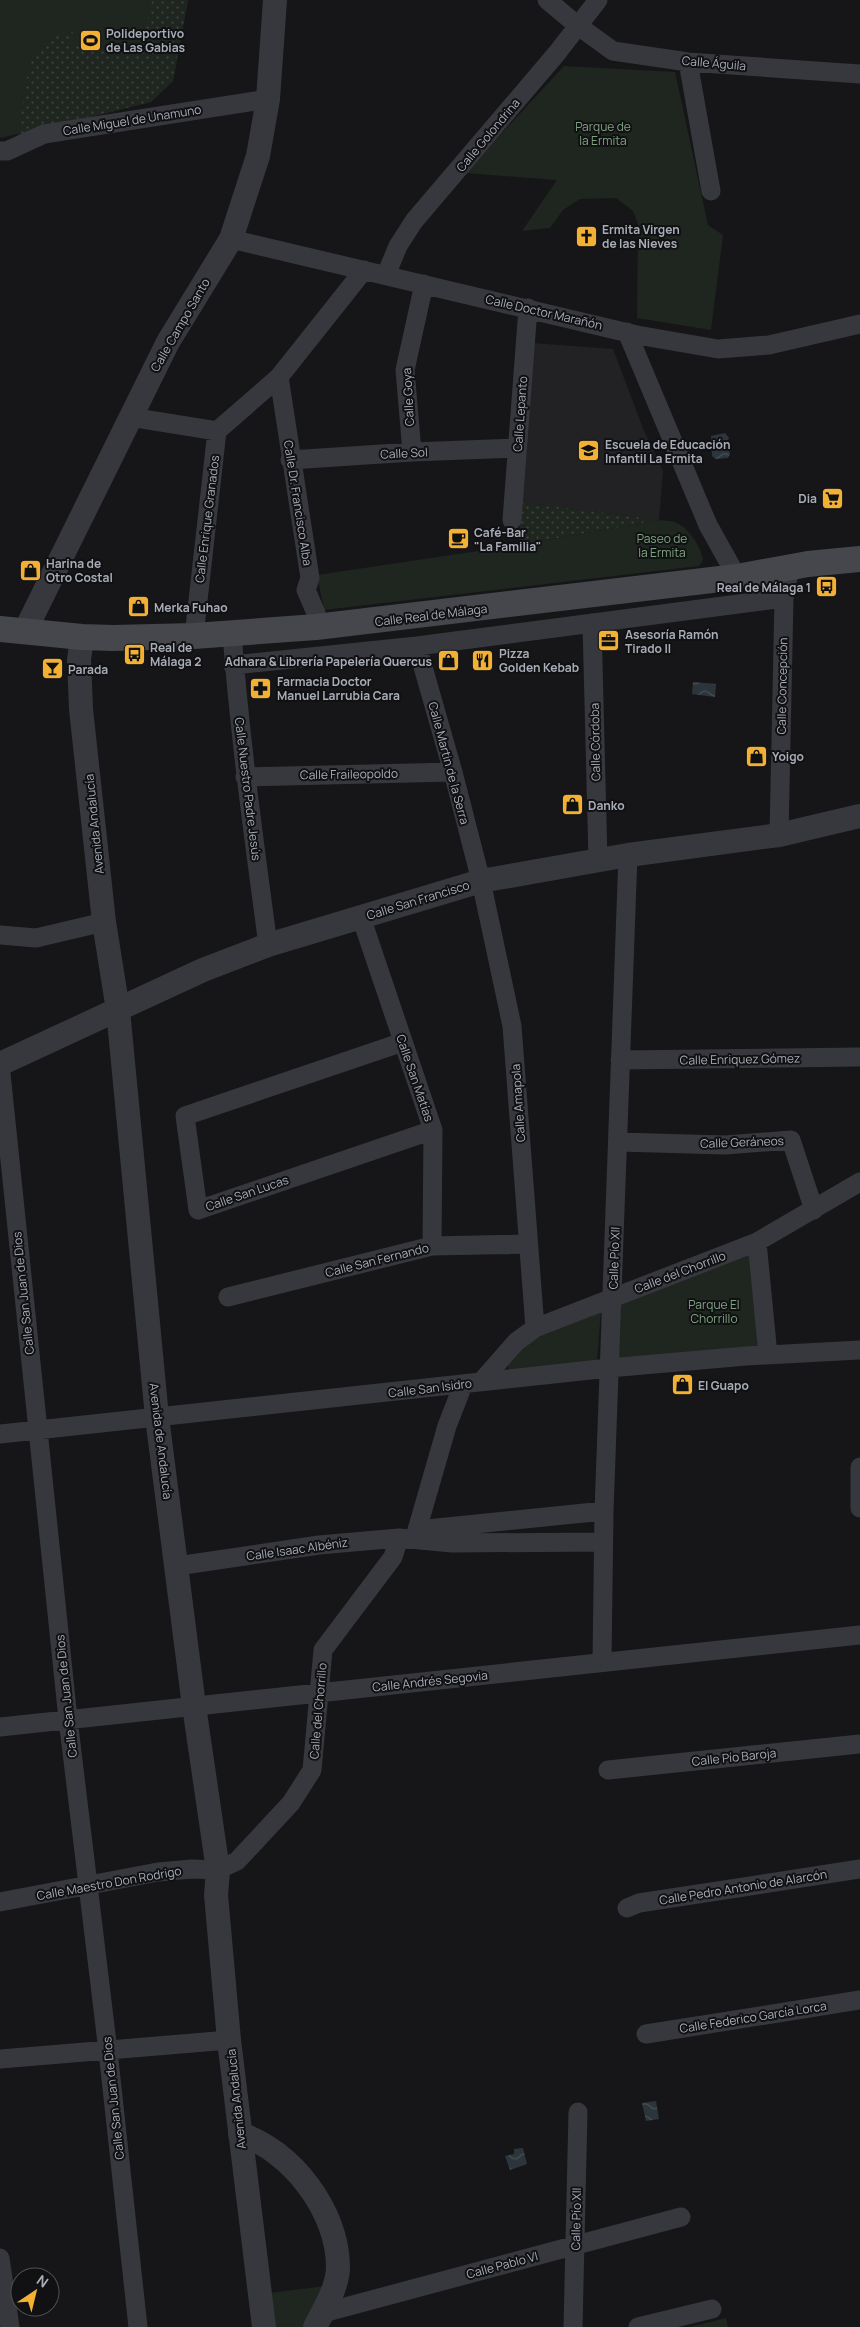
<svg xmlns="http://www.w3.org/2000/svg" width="860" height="2327" viewBox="0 0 860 2327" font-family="Manrope,sans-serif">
<defs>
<pattern id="garden-dots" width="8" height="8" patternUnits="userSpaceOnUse" patternTransform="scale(1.25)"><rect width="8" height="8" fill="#1e261f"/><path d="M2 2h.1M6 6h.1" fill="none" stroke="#3c433d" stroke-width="1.8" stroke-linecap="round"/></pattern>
<pattern id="water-waves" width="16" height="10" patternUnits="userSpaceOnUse" patternTransform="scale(1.25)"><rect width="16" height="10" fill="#2c353c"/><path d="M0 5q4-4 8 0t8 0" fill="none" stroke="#485056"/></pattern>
</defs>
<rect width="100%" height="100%" fill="#161618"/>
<path fill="#222225" d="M533,343L613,349L644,431L663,471L659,520L521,502Z"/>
<path fill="#1e261f" d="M0,0H188L173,81L151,102L0,138Z
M564,66L675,72L708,225L723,235L711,330L637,318L638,224L633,211L616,198L580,199L563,210L550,228L522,231L557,180L465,173Z
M659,520C666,521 673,520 679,524C691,531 701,548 703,560L699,566L324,610L317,575L519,545Z
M749,1255L759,1347L618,1359L621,1303Z
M601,1311L597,1362L509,1370L507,1363L522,1347L541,1333Z
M334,2285L315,2327H264L260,2294Z
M726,2318L728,2327H690Z"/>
<path fill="url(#garden-dots)" d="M152,0H188L173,81L151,102L18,135L30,61L47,39L73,30L71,45L141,54Z
M521,502L659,520L519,545Z"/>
<path fill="url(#water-waves)" d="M725,433L729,438L727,442L730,454L728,458L716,459L712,456L711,436Z
M693,682L716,684L715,697L692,694Z
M656,2101L659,2119L646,2121L642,2103Z
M523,2148L527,2164L510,2170L505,2156L514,2154V2149Z"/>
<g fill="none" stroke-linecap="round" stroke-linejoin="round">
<path stroke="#37383d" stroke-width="19" d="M547,0L577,25L613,51L688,62L860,74
M688,62L711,191
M0,151H7L44,134L268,99
M231,239L637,335L718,349L769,345L860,324
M386,275L398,246L414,221L557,53L598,0
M627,332L708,525L737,577
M279,377L310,578L306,590L316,613V627
M130,417L217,431L279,377L364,270
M412,452L405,370L424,284
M290,460L412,452L517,448
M512,520L528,308
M592,623L598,861
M232,634C240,738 254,841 268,945
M194,636L217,431
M417,646L453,772L481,881L512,1026L535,1328
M233,665L417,646L784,598
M245,777L453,772
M779,835L784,598L790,568
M361,917L433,1130L432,1246
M0,935L36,938L104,922
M403,1042L185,1116L198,1210L433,1130
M620,1060L860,1057
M0,1064L68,1719L108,2051L138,2327
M618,1142L725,1145L791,1140L814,1210
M757,1242L768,1355
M228,1297L432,1246L528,1244
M481,1382L516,1342L535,1328L757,1242L860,1182
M0,1434L609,1368L746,1356L860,1350
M860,1467V1508
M417,1530L447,1426L463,1385
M417,1534V1530L604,1511
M177,1566L319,1545L399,1538L452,1543L603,1542
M602,1662L604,1511L628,855
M0,1727L860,1635
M608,1770L860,1744
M0,1902L158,1872L192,1869L218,1870L237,1861L291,1803L312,1770L323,1650L393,1557L399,1538
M627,1908L639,1903L860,1869
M646,2034L860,2000
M0,2059L229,2040
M0,2258L10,2327
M323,2313L681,2217
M573,2327L578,2112
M638,2327L712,2309"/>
<path stroke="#37383d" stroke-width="24" d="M25,631L168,342L231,239L258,156L268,99L275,0
M82,637L79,660L81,709L104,922L118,1010L157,1417L194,1706L218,1870L216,1895L229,2040L264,2327
M0,1064L203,970L268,945L481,881L628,855L779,835L860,816
M240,2134C291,2150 338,2211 338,2267C338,2287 324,2309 315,2327"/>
<path stroke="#45474d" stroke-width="26" d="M0,629L82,637L113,638L194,636L316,627L737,577L808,564L860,559"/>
</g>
<defs>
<symbol id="stadium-square" viewBox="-11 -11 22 22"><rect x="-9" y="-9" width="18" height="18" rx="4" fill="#f2b134" stroke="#111113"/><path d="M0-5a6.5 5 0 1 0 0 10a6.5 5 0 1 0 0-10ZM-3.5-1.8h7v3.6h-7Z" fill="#111"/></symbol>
<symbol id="church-square" viewBox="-11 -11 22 22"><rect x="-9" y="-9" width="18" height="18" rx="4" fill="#f2b134" stroke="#111113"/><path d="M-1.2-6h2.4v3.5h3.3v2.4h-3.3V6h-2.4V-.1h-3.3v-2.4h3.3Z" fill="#111"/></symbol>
<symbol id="school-square" viewBox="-11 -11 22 22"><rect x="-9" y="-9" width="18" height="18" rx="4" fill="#f2b134" stroke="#111113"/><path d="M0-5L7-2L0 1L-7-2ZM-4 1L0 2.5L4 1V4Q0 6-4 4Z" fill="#111"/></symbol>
<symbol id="supermarket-square" viewBox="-11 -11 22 22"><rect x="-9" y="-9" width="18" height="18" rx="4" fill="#f2b134" stroke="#111113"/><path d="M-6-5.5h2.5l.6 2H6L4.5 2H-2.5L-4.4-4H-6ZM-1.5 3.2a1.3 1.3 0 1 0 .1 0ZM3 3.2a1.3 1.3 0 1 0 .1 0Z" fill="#111"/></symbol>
<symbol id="cafe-square" viewBox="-11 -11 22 22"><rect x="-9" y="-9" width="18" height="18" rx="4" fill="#f2b134" stroke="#111113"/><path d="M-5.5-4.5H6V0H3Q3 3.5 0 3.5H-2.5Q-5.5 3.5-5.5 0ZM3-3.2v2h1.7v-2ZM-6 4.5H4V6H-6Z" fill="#111"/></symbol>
<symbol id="shop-square" viewBox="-11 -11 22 22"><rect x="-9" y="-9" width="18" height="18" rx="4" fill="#f2b134" stroke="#111113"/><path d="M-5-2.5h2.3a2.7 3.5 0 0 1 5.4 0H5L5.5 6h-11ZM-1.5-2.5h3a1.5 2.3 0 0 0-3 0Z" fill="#111"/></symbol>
<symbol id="bus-square" viewBox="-11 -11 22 22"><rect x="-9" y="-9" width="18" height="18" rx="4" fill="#f2b134" stroke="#111113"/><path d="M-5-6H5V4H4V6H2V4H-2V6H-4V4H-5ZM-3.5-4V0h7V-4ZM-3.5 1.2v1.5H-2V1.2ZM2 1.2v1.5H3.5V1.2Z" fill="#111"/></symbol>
<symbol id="office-square" viewBox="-11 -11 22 22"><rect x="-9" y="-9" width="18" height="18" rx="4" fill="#f2b134" stroke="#111113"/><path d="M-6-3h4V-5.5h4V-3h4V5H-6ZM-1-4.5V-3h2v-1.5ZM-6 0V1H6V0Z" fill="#111"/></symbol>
<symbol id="restaurant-square" viewBox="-11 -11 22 22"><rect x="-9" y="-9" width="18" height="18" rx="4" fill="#f2b134" stroke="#111113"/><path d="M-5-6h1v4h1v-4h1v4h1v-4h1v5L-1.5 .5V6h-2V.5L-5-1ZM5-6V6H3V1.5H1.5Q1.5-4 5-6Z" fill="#111"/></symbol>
<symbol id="bar-square" viewBox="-11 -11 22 22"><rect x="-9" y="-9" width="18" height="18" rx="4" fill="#f2b134" stroke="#111113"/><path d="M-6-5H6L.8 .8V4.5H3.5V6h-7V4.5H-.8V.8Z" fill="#111"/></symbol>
<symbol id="pharmacy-square" viewBox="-11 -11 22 22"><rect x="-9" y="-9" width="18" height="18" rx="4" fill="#f2b134" stroke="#111113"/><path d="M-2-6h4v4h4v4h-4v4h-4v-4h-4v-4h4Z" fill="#111"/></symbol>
</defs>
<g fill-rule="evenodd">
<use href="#stadium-square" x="78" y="28" width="25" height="25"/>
<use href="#church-square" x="574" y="224" width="25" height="25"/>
<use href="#school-square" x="576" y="438" width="25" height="25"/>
<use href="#supermarket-square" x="820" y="486" width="25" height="25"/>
<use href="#cafe-square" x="446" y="526" width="25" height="25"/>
<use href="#shop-square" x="18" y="558" width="25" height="25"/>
<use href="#bus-square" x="814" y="574" width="25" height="25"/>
<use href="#shop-square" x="126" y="594" width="25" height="25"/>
<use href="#office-square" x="596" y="628" width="25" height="25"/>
<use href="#bus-square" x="122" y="642" width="25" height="25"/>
<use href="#restaurant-square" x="470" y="648" width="25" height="25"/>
<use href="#shop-square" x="436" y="648" width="25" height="25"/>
<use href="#bar-square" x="40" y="656" width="25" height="25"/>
<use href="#pharmacy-square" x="248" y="676" width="25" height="25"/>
<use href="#shop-square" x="744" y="744" width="25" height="25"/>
<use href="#shop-square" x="560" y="792" width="25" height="25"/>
<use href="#shop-square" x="670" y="1372" width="25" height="25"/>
</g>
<g text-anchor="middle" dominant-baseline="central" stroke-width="4" stroke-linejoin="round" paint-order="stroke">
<g font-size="12" font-weight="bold" fill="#a8adb8" stroke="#111113" text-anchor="start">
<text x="106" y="33">Polideportivo<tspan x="106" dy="14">de Las Gabias</tspan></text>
<text x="602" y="229">Ermita Virgen<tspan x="602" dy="14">de las Nieves</tspan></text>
<text x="605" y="444">Escuela de Educación<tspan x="605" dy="14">Infantil La Ermita</tspan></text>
<text x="817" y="498" text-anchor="end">Dia</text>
<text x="474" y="532">Café-Bar<tspan x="474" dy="14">"La Familia"</tspan></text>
<text x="46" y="563">Harina de<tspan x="46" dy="14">Otro Costal</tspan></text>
<text x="811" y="587" text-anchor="end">Real de Málaga 1</text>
<text x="154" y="607">Merka Fuhao</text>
<text x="625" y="634">Asesoría Ramón<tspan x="625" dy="14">Tirado II</tspan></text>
<text x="150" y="647">Real de<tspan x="150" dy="14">Málaga 2</tspan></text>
<text x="499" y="653">Pizza<tspan x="499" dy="14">Golden Kebab</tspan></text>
<text x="432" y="661" text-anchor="end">Adhara &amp; Librería Papelería Quercus</text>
<text x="68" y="669">Parada</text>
<text x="277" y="681">Farmacia Doctor<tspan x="277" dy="14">Manuel Larrubia Cara</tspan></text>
<text x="772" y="756">Yoigo</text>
<text x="588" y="805">Danko</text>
<text x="698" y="1385">El Guapo</text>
</g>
<g font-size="12" fill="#a8adb8" stroke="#111113">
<text transform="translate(714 63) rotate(5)">Calle Águila</text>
<text transform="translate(132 120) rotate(-9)">Calle Miguel de Unamuno</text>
<text transform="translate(488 135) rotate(-50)">Calle Golondrina</text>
<text transform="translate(544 312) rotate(13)">Calle Doctor Marañón</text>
<text transform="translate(180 325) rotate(-60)">Calle Campo Santo</text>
<text transform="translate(408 397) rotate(-93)">Calle Goya</text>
<text transform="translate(520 414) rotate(-86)">Calle Lepanto</text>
<text transform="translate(404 453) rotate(-3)">Calle Sol</text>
<text transform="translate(298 503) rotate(81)">Calle Dr. Francisco Alba</text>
<text transform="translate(207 519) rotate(-83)">Calle Enrique Granados</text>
<text transform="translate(431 615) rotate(-7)">Calle Real de Málaga</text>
<text transform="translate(782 686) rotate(-89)">Calle Concepción</text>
<text transform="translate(595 742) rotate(-91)">Calle Córdoba</text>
<text transform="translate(449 763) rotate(75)">Calle Martin de la Serra</text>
<text transform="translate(349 774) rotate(-1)">Calle Fraileopoldo</text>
<text transform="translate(248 789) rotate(83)">Calle Nuestro Padre Jesús</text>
<text transform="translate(94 824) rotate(-96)">Avenida Andalucía</text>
<text transform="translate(418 900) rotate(-17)">Calle San Francisco</text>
<text transform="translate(740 1059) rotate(-1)">Calle Enriquez Gómez</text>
<text transform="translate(415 1078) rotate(71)">Calle San Matías</text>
<text transform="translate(518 1103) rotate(-94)">Calle Amapola</text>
<text transform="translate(742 1142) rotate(-2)">Calle Geráneos</text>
<text transform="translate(247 1193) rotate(-19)">Calle San Lucas</text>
<text transform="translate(614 1258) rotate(-88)">Calle Pío XII</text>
<text transform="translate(377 1260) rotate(-14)">Calle San Fernando</text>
<text transform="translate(680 1272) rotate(-21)">Calle del Chorrillo</text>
<text transform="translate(23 1293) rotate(-96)">Calle San Juan de Dios</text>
<text transform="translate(430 1388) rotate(-7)">Calle San Isidro</text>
<text transform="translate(161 1441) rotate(83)">Avenida de Andalucía</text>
<text transform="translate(297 1549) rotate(-8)">Calle Isaac Albéniz</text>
<text transform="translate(430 1681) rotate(-6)">Calle Andrés Segovia</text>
<text transform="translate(66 1696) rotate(-96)">Calle San Juan de Dios</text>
<text transform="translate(318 1711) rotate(-85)">Calle del Chorrillo</text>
<text transform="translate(734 1757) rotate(-6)">Calle Pío Baroja</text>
<text transform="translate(109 1883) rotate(-10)">Calle Maestro Don Rodrigo</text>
<text transform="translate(743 1887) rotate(-9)">Calle Pedro Antonio de Alarcón</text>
<text transform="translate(753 2017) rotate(-9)">Calle Federico García Lorca</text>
<text transform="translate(113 2098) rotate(-96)">Calle San Juan de Dios</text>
<text transform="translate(236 2099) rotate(-96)">Avenida Andalucía</text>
<text transform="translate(576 2219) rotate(-89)">Calle Pío XII</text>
<text transform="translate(502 2265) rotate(-15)">Calle Pablo VI</text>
</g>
<g font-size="12" fill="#7fa381" stroke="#111113">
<text x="603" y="126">Parque de<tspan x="603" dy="14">la Ermita</tspan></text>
<text x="662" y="538">Paseo de<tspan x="662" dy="14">la Ermita</tspan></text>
<text x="714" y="1304">Parque El<tspan x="714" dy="14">Chorrillo</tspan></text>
</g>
</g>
<g transform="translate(35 2292) rotate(35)"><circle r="24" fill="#111113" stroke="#4d4f55"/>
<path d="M0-4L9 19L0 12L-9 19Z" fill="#f2b134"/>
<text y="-8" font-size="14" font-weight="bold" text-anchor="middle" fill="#a8adb8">N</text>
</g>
</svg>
